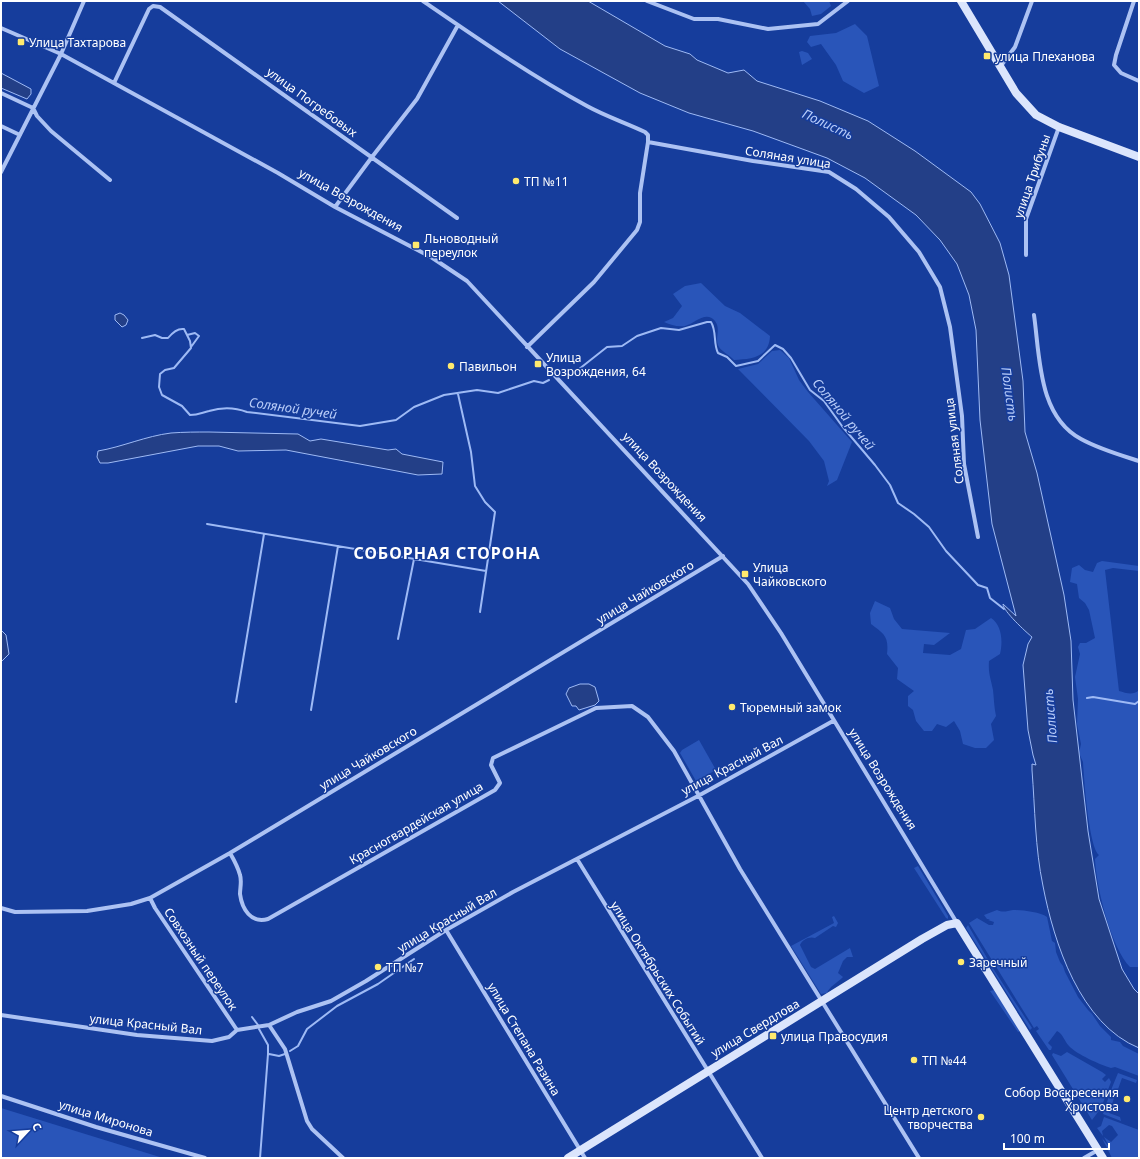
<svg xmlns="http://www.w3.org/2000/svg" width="1140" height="1159" viewBox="0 0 1140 1159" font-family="'Noto Sans',sans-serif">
<rect width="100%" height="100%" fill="#163d9c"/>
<path fill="#2955b9" d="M803,1H829L831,6L821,14L812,16L810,9Z
M855,24L867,36L879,86L864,93L843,81L836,65L821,44L811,47L807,42L810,36L836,33Z
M802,51L808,53L812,59L802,65L799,52Z
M701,283L725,306L740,313L770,336C769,358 751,359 734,360C730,355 720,351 718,345C715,338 721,329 715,321C706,310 694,324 685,326C677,327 671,325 664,322L673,318L682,306L673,294L685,286Z
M780,350L789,358L799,380L808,392L852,442L837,480L827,486L829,481L824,461L809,441L738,369L758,364L772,351Z
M1102,561L1139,566V571L1113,568L1105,570L1119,691C1126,693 1133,696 1139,690V967H1130C1111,948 1096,886 1095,859L1099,855C1089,847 1084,779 1083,762L1079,753L1081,744L1077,724L1078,699L1075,677L1080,654L1078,647L1080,643H1086L1095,638L1089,610L1085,603L1079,598L1077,584L1070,582L1072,568L1079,565L1085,570L1093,572L1097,563Z
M875,601L890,608L894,619L902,629L950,633L934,645L924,644L923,653L950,655L961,649L966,630L975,629L991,618C1002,625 1003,642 1000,654L989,661C988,674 991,679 993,690C994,699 994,707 996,716L991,724L994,740L986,748H975L963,744L960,731L954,721L946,727L937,724L932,731H924L916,721L913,710L908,706V696L914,691L897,679L898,668L887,654C889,636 884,634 871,624L870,613Z
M699,740L716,770L696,781L680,753L682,750Z
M918,866L948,916V919L946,918L914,868Z
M997,910C1003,913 1007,911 1013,910C1022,910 1040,912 1047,917L1052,941L1055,943L1056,952L1060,962L1063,966L1065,972L1078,997L1088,1010L1092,1014L1100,1026L1111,1037V1040L1120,1042L1123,1046L1139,1054V1076L1115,1067L1111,1068C1101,1065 1076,1054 1069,1046C1064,1041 1064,1035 1057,1031L1048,1043L1052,1047L1051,1050H1049L1036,1031L1039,1029L1037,1026L1034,1028L969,923L977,918L989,925H993L994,922L988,920L990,919H987L984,915Z
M834,916L838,923L836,927L833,926L815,938C809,936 802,940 800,945L811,967L815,969L850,948L853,957H847L843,961L838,973L843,977C838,982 829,987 827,993L821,994L791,946L834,923L832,917Z
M968,925L994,970L1032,1028L1030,1030L966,928Z
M994,990L1020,1031L1018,1032L990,991Z
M1067,1052L1102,1072L1106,1075L1102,1079L1105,1082L1109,1078L1111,1082L1101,1108L1092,1120L1052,1055L1053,1053L1061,1056Z
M1118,1073L1137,1080L1136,1083L1122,1078L1117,1092L1111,1090Z
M1109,1096L1114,1098L1109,1113L1120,1117L1121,1121L1103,1114Z
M1,1108L163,1158H1Z
M1104,1117L1139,1130V1158H1112L1102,1138L1110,1148L1104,1137L1111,1142L1118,1135L1112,1126L1109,1125L1102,1131L1103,1136L1097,1128L1101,1126Z"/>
<path fill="#233f87" stroke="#9ebaf5" d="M498,1H588L665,46L690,54L697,60L728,73L744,70L757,81L820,101L868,121L915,151L971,192L980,204L1000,243L1009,275L1023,381L1025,432L1037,473L1064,595L1071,641L1073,700L1088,831L1099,899L1122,969L1134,989L1139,994V1048C1080,1024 1054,943 1043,886C1035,848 1035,808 1032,770V764L1036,765L1033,755L1028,730L1023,665L1028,644L1032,637C1026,632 1003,611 1003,604L1016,616L992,524L980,420L976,330L969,295L957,264L940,240L916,215L865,178L827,158L753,131L689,113L640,93L560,49Z
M1,73L31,89V94L27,99L1,88Z
M120,313L124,315L128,320L126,325L122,327L115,320V315Z
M209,432L298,434L310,441L321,439L388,450L396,449L402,454L443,462L442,474L418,475L286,450L238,451L219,446H198L108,463H100L97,457L98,451C122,447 146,436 171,433C184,432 197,432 209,432Z
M1,630L6,635L9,654L1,662Z
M580,684H589L595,687L599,701L595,705L579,710L576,706H572L566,694L569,688Z"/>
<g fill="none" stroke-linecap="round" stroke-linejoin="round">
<path stroke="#9ebaf5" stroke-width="2" d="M187,335L195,333L199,336L191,347
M142,338L155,335L162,338H168C172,333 177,328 184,329L190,341L191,348L174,368L165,370L160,374L159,387L162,395L182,406L190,415C198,415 201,413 209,411C222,407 234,407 247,412L360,426L396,420L414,407L444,395L477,390L498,393L534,381L543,383L549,380
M569,377L607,347L622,346L637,336L661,328L679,330L707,322H711C717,332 713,343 718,353L727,357L736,366L758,361L775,345L783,349L791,358L810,390L824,401L842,426L875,465L890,485L898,503L914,514L929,527L946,551L978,585L987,588L990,598L1004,609
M458,394L471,452L475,486L485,502L495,512L480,612
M207,524L486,571
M398,639L414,559
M1087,698L1093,697L1135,704L1139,701
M236,702L264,534
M311,710L338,546
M252,1017L258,1025
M259,1029L268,1045V1054L260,1158
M290,1051L298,1046L307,1029L337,1006L378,984L414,959
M269,1054L279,1056L285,1054"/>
<path stroke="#acc2f3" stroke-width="4" d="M423,1C477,38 530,75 587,106C605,116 626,123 645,132L648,135V142L753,161L829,172L856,189L889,217L919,252L940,287L950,327L962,416L964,464L978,537
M647,1L694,19H718L768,29L818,24L848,1
M1134,1L1116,55L1114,65L1121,73L1139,81
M1,28L61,54L278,173L335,207L431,257L467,281L748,584L781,633L957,923
M1000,67L1015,47L1032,1
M114,83L149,9L153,6L160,7L457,218
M1,93L33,108L37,116L51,131L110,180
M1,126L20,135
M1,172L61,54L84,1
M335,207L372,157L417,99L458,25
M1026,255V219L1059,127
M1034,315C1040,357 1038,416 1081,439C1099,449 1120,455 1139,461
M527,347L594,282L637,230L640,222V193L648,142
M230,853C234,860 238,867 240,875C242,881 240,888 240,894C242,909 251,924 268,919L495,790L500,783L491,765L493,758L596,708L632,706L648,717L674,751L740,869L919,1158
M577,859L762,1158
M150,898L155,908L237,1030
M1,908L15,912L87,911L131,904L150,898L230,853L723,556
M446,930L585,1158
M1,1015L137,1035L212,1041L229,1037L237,1030L269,1025L297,1012L331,1001L366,981L446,930L513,892L698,796L833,721
M269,1025L285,1049L307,1121L312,1129L343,1158
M1,1096L96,1127L205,1158
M1084,1158L1098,1150"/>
<path stroke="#dbe5fc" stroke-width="8" d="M961,1L1016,93L1036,115L1059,127L1139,157
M568,1158L922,939L947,925L957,923L1103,1158"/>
</g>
<g fill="#ffea6e" stroke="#163d9c" stroke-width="1.5">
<rect x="17" y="38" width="8" height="8" rx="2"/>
<rect x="983" y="52" width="8" height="8" rx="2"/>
<circle cx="516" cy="181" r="4"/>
<rect x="412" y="241" width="8" height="8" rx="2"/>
<rect x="534" y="360" width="8" height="8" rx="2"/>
<circle cx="451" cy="366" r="4"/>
<rect x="741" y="570" width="8" height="8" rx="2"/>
<circle cx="732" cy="707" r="4"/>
<circle cx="961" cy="962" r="4"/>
<circle cx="378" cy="967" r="4"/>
<rect x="769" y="1032" width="8" height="8" rx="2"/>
<circle cx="914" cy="1060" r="4"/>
<circle cx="1127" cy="1099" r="4"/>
<circle cx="981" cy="1117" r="4"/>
</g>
<g text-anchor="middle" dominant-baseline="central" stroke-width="3" stroke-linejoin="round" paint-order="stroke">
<g font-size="12" fill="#fff" stroke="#163d9c" text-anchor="start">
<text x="29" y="42">Улица Тахтарова</text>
<text x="995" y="56">улица Плеханова</text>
<text x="524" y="181">ТП №11</text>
<text x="424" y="238">Льноводный<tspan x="424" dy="14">переулок</tspan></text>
<text x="546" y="357">Улица<tspan x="546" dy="14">Возрождения, 64</tspan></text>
<text x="459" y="366">Павильон</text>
<text x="753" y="567">Улица<tspan x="753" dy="14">Чайковского</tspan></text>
<text x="740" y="707">Тюремный замок</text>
<text x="969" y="962">Заречный</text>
<text x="386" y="967">ТП №7</text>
<text x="781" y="1036">улица Правосудия</text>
<text x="922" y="1060">ТП №44</text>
<text x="1119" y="1092" text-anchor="end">Собор Воскресения<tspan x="1119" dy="14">Христова</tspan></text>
<text x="973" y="1110" text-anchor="end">Центр детского<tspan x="973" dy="14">творчества</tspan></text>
</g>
<g font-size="12" fill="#fff" stroke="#163d9c">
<text transform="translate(312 102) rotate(36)">улица Погребовых</text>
<text transform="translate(788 157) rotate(9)">Соляная улица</text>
<text transform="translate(1032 176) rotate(-71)">улица Трибуны</text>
<text transform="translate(351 200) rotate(29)">улица Возрождения</text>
<text transform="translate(954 441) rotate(-97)">Соляная улица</text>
<text transform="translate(665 477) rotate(47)">улица Возрождения</text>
<text transform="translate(645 592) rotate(-31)">улица Чайковского</text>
<text transform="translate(368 758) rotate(-31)">улица Чайковского</text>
<text transform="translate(732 765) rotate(-28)">улица Красный Вал</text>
<text transform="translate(883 779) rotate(58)">улица Возрождения</text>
<text transform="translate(416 823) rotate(-30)">Красногвардейская улица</text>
<text transform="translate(447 920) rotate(-31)">улица Красный Вал</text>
<text transform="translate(201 959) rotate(56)">Совхозный переулок</text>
<text transform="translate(658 973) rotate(58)">улица Октябрьских Событий</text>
<text transform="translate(146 1024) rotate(6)">улица Красный Вал</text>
<text transform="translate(755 1028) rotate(-31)">улица Свердлова</text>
<text transform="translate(524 1039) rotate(59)">улица Степана Разина</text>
<text transform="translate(106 1118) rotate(17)">улица Миронова</text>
</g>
<g font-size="13" font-style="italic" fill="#b9cdf9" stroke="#163d9c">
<text transform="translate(828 124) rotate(25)">Полисть</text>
<text transform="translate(1010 394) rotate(82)">Полисть</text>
<text transform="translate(293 408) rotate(8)">Соляной ручей</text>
<text transform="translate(844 414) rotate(50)">Соляной ручей</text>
<text transform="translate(1050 716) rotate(-95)">Полисть</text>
</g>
<g font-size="16" font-weight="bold" letter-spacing="1" fill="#fff" stroke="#163d9c">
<text x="447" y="553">СОБОРНАЯ СТОРОНА</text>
</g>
</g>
<rect width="1140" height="1159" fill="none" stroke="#ffffff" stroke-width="4"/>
<g transform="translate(28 1131) rotate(64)" stroke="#163d9c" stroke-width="3" paint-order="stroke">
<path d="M0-3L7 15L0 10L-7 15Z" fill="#ffffff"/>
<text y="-6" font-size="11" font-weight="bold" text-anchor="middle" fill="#ffffff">С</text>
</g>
<path d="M1004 1143v6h105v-6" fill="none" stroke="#ffffff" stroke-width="2"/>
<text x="1010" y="1143" font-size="12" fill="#ffffff" stroke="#163d9c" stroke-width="3" paint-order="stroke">100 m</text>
</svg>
